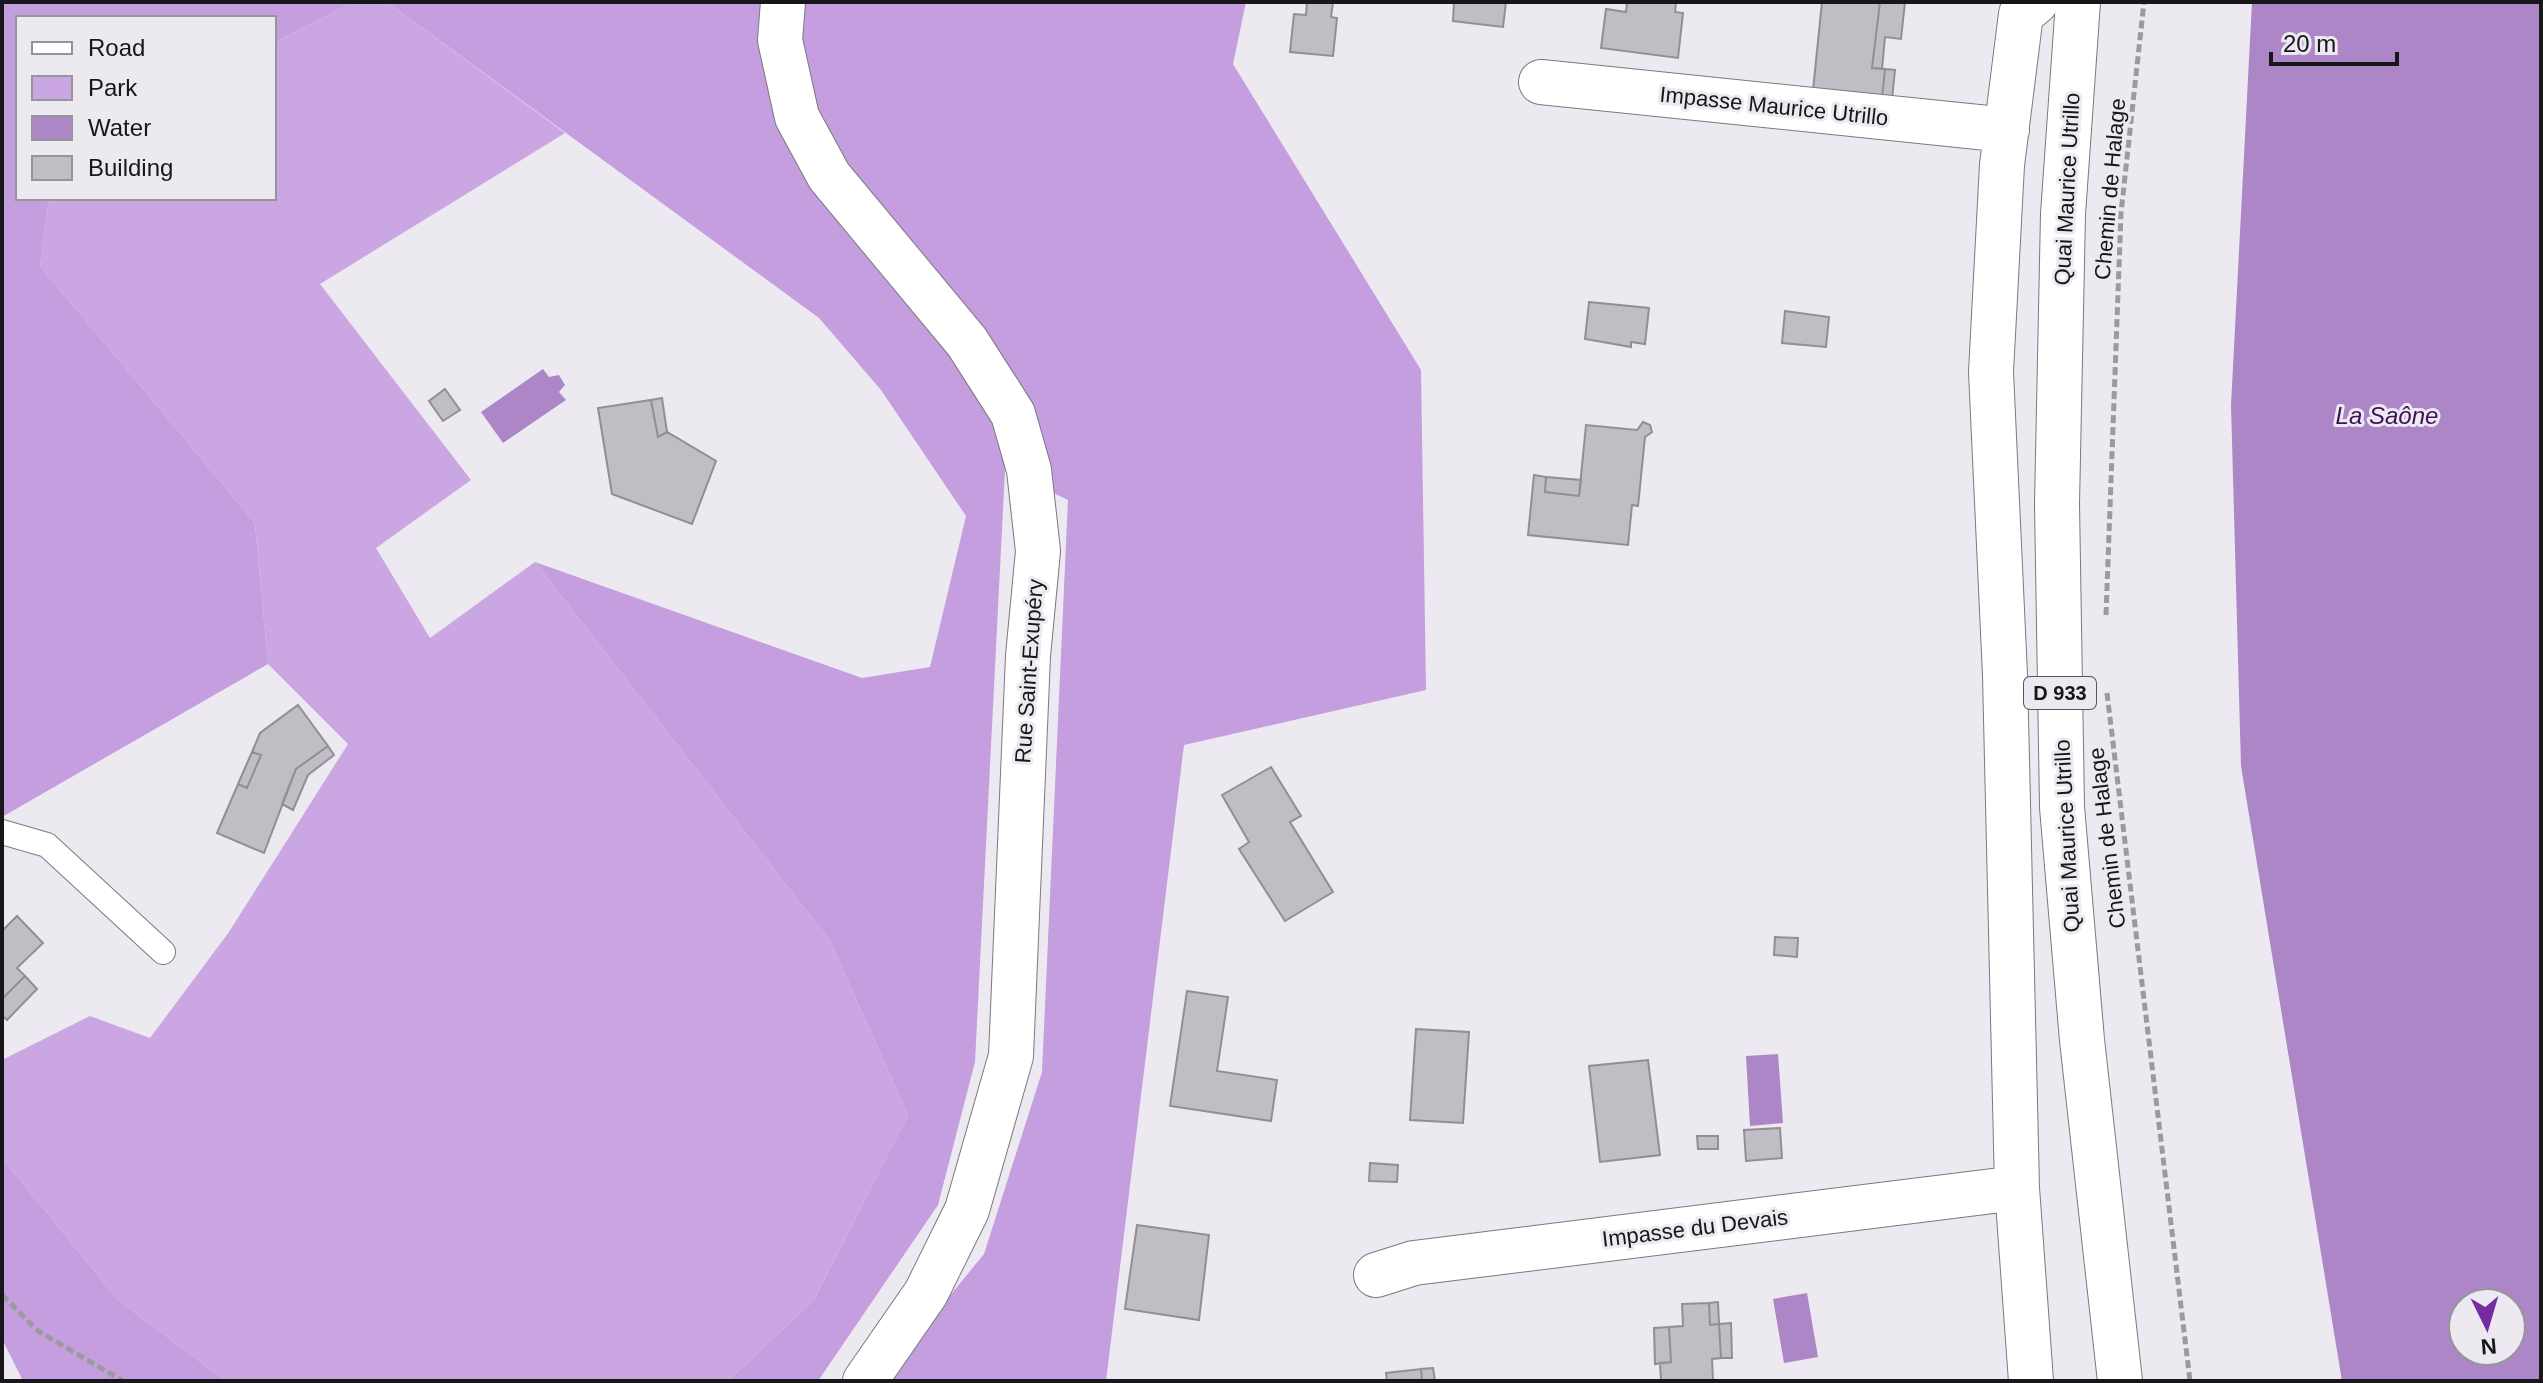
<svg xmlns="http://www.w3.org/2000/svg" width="2543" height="1383" viewBox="0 0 2543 1383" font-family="Helvetica,sans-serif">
<rect width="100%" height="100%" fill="#ede9f0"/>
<path fill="#caa7e2" d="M353,2H387L565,133L320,284L471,480L376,548L430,638L535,562L830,941L908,1115L814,1300L728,1381H226L118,1300L2,1158V1060L90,1016L150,1038L229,932L348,744L268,664L255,523L40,266L49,198H274V43Z"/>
<path fill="#c59ee0" d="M2,2H353L274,43V18H18V198H49L40,266L255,523L268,664L2,817Z
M387,2H1246L1233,64L1421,370L1426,690L1184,745L1106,1381H880L984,1254L1042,1072L1068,500L1005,470L975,1062L938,1205L818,1381H728L814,1300L908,1115L830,941L535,562L862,678L930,667L966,516L881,390L819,318Z
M2,1158L118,1300L226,1381H23L2,1339Z"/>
<path fill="#ac86c6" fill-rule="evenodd" d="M2252,2H2541V1381H2342L2241,766L2231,405ZM2463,1303H2511V1351H2463Z
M543,369L549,377L559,375L565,385L559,392L566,400L503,443L481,412Z
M1778,1054L1783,1123L1750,1126L1746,1056Z
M1807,1293L1818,1357L1784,1363L1773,1299Z"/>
<path fill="#c1bdc4" stroke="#928e95" stroke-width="2" d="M1307,2H1333L1331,17L1337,18L1333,56L1290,52L1294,14L1306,15Z
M1454,2H1506L1503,27L1453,21Z
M1627,2H1676L1675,12L1683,13L1678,58L1601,48L1606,9L1626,12Z
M1822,2H1880L1872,68L1885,69L1881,108L1812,100Z
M1880,2H1905L1901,39L1885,37L1882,69L1872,68Z
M1885,69L1895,70L1891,109L1881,108Z
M1589,302L1649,308L1645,344L1631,342V347L1585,339Z
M1785,311L1829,317L1826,347L1782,343Z
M445,389L460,410L443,421L429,401Z
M662,398L667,432L658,437L651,400Z
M651,400L658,437L667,432L716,461L692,524L612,494L598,408Z
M1643,422L1650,425L1652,432L1645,437L1638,506L1632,505L1628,545L1528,535L1534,475L1546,477L1545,492L1579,496L1586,425L1637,430Z
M1546,477L1581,480L1579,496L1545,492Z
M298,705L328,746L296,769L264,853L217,833L238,784L247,788L261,755L252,752L260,733Z
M328,746L334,755L308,775L293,810L282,804L296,769Z
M252,752L261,755L247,788L238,784Z
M1271,767L1301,816L1290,822L1333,892L1285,921L1239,849L1249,842L1222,795Z
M17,916L43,943L17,968L25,976L2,999V931Z
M1775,937L1798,938L1797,957L1774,955Z
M25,976L37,989L7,1020L2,1015V999Z
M1187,991L1228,997L1217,1071L1277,1080L1271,1121L1170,1106Z
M1416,1029L1469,1032L1463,1123L1410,1120Z
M1648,1060L1660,1155L1600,1162L1589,1066Z
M1780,1128L1782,1158L1746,1161L1744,1130Z
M1697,1136H1718V1149H1698Z
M1370,1163L1398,1165L1397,1182L1369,1181Z
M1137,1225L1209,1235L1199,1320L1125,1309Z
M1718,1302L1719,1324L1710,1325L1709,1303Z
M1709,1303L1710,1325L1719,1324L1721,1358L1712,1359L1713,1381H1661L1660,1363L1671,1362L1669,1327L1683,1326L1682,1304Z
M1731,1323L1732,1358H1721L1719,1324Z
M1669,1327L1671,1362L1655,1364L1654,1328Z
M1433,1368L1435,1381H1422L1421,1369Z
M1421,1369L1422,1381H1387L1386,1373Z"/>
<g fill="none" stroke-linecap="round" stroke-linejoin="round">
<defs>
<path id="service" d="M2,832L47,845L163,952"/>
<path id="minor" d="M1541,82L2007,130
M1376,1275L1414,1263L2017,1188
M2031,1381L2017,1188L2005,675L1991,372L2002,165L2021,14L2036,2"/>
<path id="tertiary" d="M783,2L780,40L797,117L829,176L967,342L1013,414L1029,470L1038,551L1028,656L1011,1056L967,1210L926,1293L865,1381"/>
<path id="primary" d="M2078,2L2063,214L2057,504L2062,807L2082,1040L2120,1381"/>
</defs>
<use href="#service" stroke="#7c787f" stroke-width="26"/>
<use href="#minor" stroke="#7c787f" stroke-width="46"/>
<use href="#tertiary" stroke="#7c787f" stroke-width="46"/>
<use href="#primary" stroke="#7c787f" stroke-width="46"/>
<path stroke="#9d9a9f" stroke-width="5" stroke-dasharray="8 4" stroke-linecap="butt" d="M2106,615L2121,213L2144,2
M2107,693L2190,1381
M2,1295L38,1331L123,1381"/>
<use href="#service" stroke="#fff" stroke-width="24"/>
<use href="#minor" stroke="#fff" stroke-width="44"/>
<use href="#tertiary" stroke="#fff" stroke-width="44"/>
<use href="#primary" stroke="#fff" stroke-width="44"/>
</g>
<g text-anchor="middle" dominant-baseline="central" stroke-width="6" stroke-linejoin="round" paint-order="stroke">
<rect fill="#ede9f0" stroke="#575559" stroke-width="2" x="2024" y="677" width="72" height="32" rx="6"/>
<g font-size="20" font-weight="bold" fill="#171618">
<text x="2060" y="693">D 933</text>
</g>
<g font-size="22" fill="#171618" stroke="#ede9f0">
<text transform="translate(1774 106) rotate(6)">Impasse Maurice Utrillo</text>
<text transform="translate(2067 189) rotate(-87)">Quai Maurice Utrillo</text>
<text transform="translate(2110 189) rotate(-85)">Chemin de Halage</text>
<text transform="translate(1029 671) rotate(-86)">Rue Saint-Exupéry</text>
<text transform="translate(2067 836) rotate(-93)">Quai Maurice Utrillo</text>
<text transform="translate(2107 838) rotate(-97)">Chemin de Halage</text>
<text transform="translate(1695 1228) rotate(-7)">Impasse du Devais</text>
</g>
<g font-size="24" font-style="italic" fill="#420d5c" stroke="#ede9f0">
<text x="2387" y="415">La Saône</text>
</g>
</g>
<rect width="2543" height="1383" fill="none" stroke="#171618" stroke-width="8"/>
<rect x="16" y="16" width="260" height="184" fill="#ede9f0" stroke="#97959a" stroke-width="2"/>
<rect x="32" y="42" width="40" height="12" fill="#ffffff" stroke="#97959a" stroke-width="2"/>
<text x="88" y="56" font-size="24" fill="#171618">Road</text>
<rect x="32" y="76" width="40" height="24" fill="#caa7e2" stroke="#97959a" stroke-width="2"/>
<text x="88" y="96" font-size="24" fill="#171618">Park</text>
<rect x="32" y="116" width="40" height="24" fill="#ac86c6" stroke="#97959a" stroke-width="2"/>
<text x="88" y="136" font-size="24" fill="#171618">Water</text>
<rect x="32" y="156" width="40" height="24" fill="#c1bdc4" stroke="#97959a" stroke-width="2"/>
<text x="88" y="176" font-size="24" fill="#171618">Building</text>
<g transform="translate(2487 1327) rotate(175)"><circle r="38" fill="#ede9f0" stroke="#97959a" stroke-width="2"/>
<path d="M0-6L14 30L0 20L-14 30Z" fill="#762c9f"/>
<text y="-12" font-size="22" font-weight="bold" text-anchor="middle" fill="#171618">N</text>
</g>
<path d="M2271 52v12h126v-12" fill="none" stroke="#171618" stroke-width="4"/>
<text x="2283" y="52" font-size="24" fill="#171618" stroke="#ede9f0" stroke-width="6" paint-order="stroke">20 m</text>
</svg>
